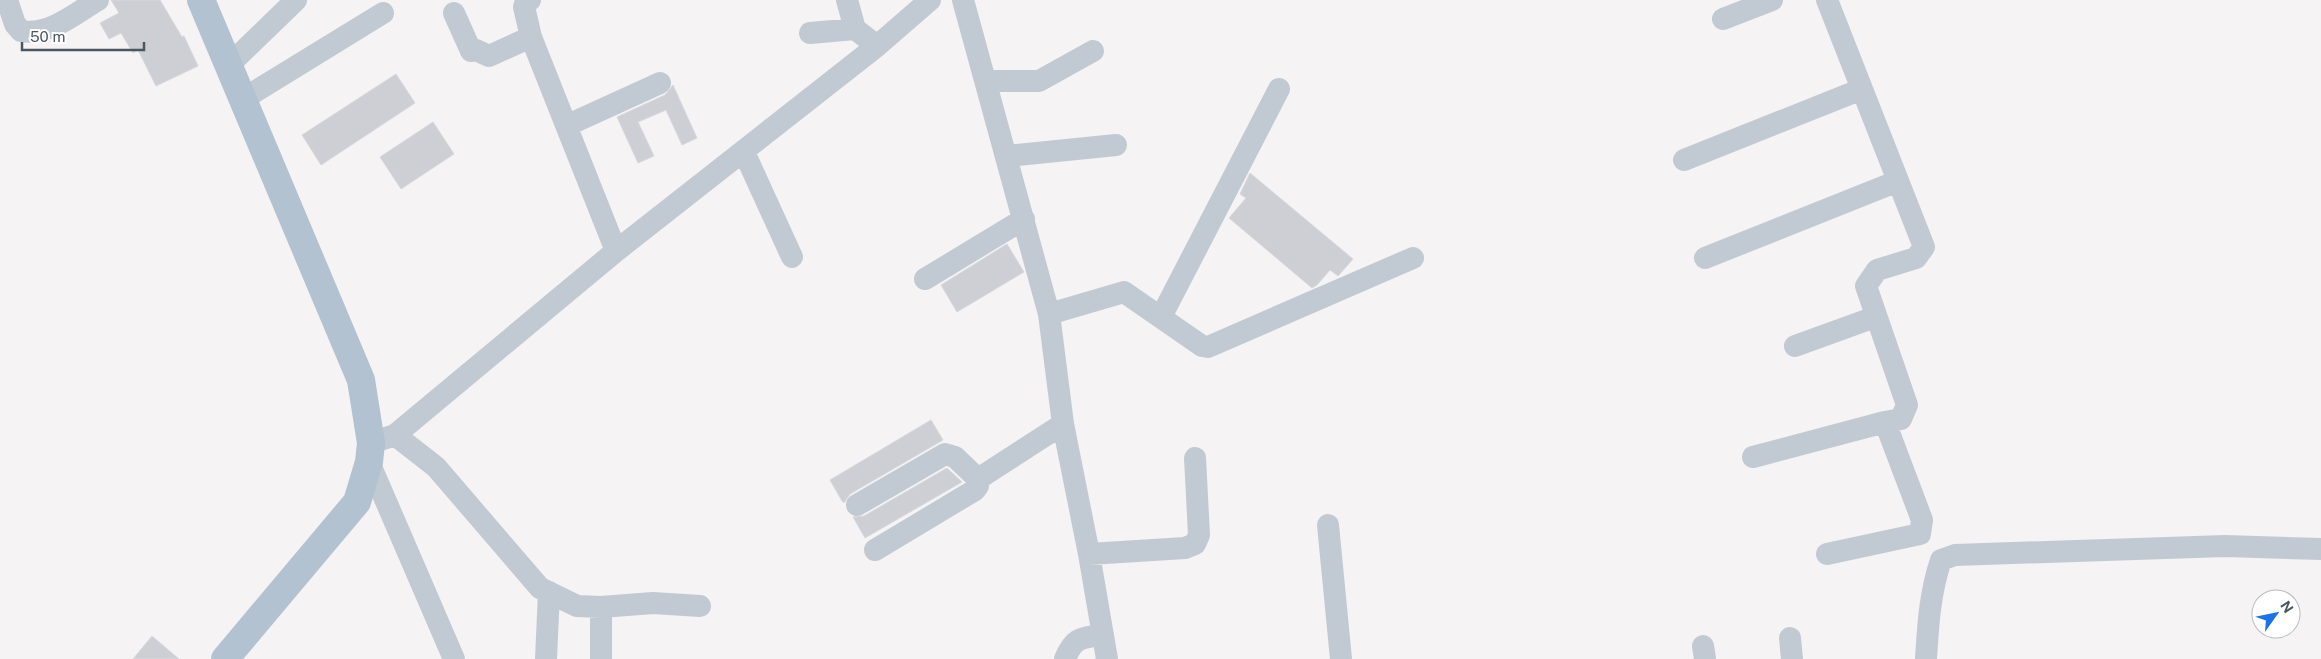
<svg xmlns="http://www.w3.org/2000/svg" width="2321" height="659" viewBox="0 0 2321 659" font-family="'Public Sans',sans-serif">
<rect width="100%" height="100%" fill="#f5f3f3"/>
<path fill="#cdcfd5" stroke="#d7d9de" d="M111,0H160L182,37L184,36L198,66L156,86L138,50L133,53L121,33L109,39L100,23L119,13Z
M396,74L415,103L321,165L302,135Z
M673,85L697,138L682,145L666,110L638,122L654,156L638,163L617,117L665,95Z
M433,122L454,154L401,189L380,157Z
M1250,173L1353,259L1338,276L1330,270L1317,285L1312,288L1229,218L1246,198L1240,194Z
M1007,244L1024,272L957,312L941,285Z
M931,420L943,440L850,494L844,503L842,501L830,480Z
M947,468L962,482L865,538L853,517L864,516Z
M152,636L179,659H133Z"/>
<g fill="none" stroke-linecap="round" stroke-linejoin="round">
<path stroke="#c1cad2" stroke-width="22" d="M7,0L15,24L21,31C50,36 74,14 98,0
M530,0L525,4L524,7L531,37L616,251
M847,0L855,29
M963,0L1049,314L1063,424L1089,554L1107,659
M1827,0L1924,247L1916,258L1877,270L1866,286L1907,405L1901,419L1885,422L1922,520L1920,534L1827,554
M454,13L471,51L476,50L489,56L531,37
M1723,19L1772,0
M810,33L855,29L877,46
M230,64L296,0
M986,81H1039L1093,51
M243,99L383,13
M568,125L660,83
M744,152L792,257
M1007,156L1116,145
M1684,160L1862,89
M1705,258L1898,181
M925,279L1024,219
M1049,314L1124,292L1202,346L1208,347L1413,258
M1161,317L1279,89
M1795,346L1875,317
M395,435L436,467L540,588L577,606L601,607L653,603L700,606
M371,443L395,435L616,251L877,46L930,0
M1753,457L1885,422
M369,462L454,659
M857,505L945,454L955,457L978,479
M1328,525L1341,659
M875,550L975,490L978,486V479L1063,424
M1089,554L1185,548L1195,544L1199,535L1195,458
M601,607V659
M1790,638L1792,659
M1703,646L1705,659
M546,659L549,592
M1065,659C1074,637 1081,638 1103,635
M1926,659C1928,625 1930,592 1941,560L1955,555L2225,546L2321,549"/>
<path stroke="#b3c2d1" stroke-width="28" d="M201,0L361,380L371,443L369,462L357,502L225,659"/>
</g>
<g transform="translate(2276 614) rotate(57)"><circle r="24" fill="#ffffff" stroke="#b7bbc0"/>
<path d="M0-4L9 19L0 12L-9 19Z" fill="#1a73e8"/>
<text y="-8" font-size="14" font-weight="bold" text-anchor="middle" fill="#4a5661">N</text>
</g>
<path d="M22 42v8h122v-8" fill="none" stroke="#4a5661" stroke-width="2.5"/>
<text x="30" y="42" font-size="15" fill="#4a5661" stroke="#ffffff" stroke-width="4" paint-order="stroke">50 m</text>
</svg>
